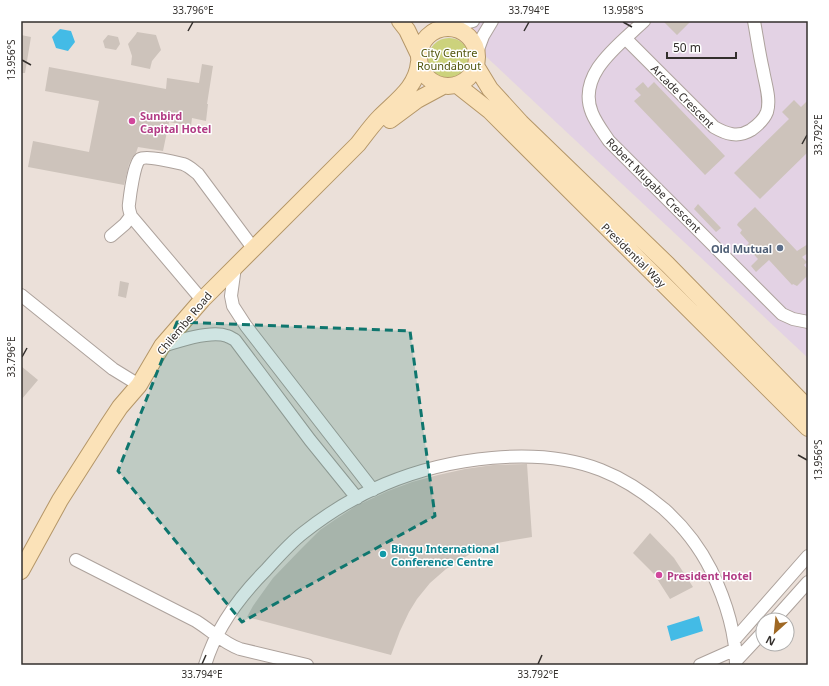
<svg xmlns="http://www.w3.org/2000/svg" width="829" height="686" viewBox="0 0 829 686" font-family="'Noto Sans',sans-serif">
<rect width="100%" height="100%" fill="#ebe0d9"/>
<path fill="#e3d2e4" d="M448,21H808V358Z"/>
<path fill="#ccd27c" d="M428 59a21 21 0 1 1 42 0a21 21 0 1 1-42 0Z"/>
<path fill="#43bbe6" d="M60,29L71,31L75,42L68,51L56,48L52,37Z
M699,616L703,631L671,641L667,626Z"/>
<path fill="#cdc3bb" d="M663,21H691L677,35Z
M137,32L156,35L161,50L152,61L150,69L131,65L132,56L128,44L136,34Z
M21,35L31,37L25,73H21Z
M108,35L118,37L120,44L116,50L105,48L103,41Z
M202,64L213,66L207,104H208L206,121L192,118L191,126L169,122L163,151L138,147L136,153L132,158L129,164L124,185L28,167L33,141L89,152L99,101L45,91L49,67L166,89L167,78L199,83Z
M643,82L648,88L654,82L725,156L705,175L634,101L641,95L635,89Z
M794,100L801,107L808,100V152L760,199L734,173L789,119L782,112Z
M698,204L721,228L716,232L694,209Z
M755,207L797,251L808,244V253L802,257L807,262L804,265L808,270V275L797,286L793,284L792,285L769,260L756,272L751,266L758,259L746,246L749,243L740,233L742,230L737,225L738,223Z
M120,281L129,283L126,298L118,296Z
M21,366L38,380L21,400Z
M527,464L532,537L497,543L478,549L446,569L430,583L417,599L409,612L400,631L391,655L247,617L253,606L273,578L301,549L320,530L336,519L356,506L388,491L412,482L438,475L465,469L493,465Z
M650,533L674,558L693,587L670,599L654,574L633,553Z"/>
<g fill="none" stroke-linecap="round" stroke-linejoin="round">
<defs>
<path id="minor" d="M644,21C620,44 576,74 592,113C596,123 603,132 609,141L782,314L793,319L808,322
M446,28L473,21
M626,39L714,127C726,134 738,138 751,130C758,125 764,120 767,112C771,99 765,83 763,70C759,53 757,37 754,21
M477,52L483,36L492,21
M111,236L125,224L131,216
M235,267L231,296L233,306L246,326L373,490
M21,295L113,369L139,385
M202,300L131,216C130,212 128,208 129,204C130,195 134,164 140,159C146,155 175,162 183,164C189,166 193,170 198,174L253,248
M163,346C178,341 211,330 227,336C230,337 233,339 235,340L310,440L357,498
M76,560L196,621C212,631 223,643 240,649L307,665
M774,620L808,582
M735,639L808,556
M736,661L763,632
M205,665C216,628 239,597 266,570C278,557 289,544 303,533C327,514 356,496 385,484C447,458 537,445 601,470C624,479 645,493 664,509C683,526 699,546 711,570C725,599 736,632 736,665
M700,665L736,649"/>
<path id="major" d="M400,21L407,30L419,55
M419 57a29 29 0 1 1 58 0a29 29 0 1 1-58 0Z
M476,66L490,89L521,123L668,265L808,408
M457,85L490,111L808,428
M390,120L417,100L443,86
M21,571L60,500L108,425L120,407L139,385L162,346L202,300L358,144C365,135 372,125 380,117C397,100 417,87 419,62"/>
</defs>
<use href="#minor" stroke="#ada29c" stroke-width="14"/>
<use href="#major" stroke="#b49668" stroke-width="18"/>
<use href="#minor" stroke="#fff" stroke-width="12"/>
<use href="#major" stroke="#fbe2b8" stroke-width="16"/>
</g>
<path fill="#0f766e" fill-opacity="0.2" stroke="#0f766e" stroke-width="3" stroke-dasharray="8 5" stroke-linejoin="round" d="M177,322L410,331L435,516L242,622L118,471Z"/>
<path fill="none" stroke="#332f2c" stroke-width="1.5" d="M623,22L632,27M188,31L193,22M524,31L529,22M22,60L31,65M802,144L807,135M22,357L27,348M798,455L807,460M202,664L206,655M538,664L542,655"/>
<g fill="#d1479c" stroke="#fff" stroke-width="1.5">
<circle cx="132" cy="121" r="4"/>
<circle cx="659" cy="575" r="4"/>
</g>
<circle fill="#5c6f8a" stroke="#fff" stroke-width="1.5" cx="780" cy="248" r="4"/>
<circle fill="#0f9aa8" stroke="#fff" stroke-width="1.5" cx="383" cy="554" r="4"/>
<g text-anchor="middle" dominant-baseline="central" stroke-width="3" stroke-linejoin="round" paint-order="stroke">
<g font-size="11" fill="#53560d" stroke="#fff">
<text x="449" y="52">City Centre<tspan x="449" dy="13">Roundabout</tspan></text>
</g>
<g font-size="11" fill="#332f2c" stroke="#fff">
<text transform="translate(683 96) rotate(45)">Arcade Crescent</text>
<text transform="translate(654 185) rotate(45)">Robert Mugabe Crescent</text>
<text transform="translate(634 255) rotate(45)">Presidential Way</text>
<text transform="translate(184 323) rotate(-50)">Chilembe Road</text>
</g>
<g font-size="11" font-weight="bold" fill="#b23c85" stroke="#fff" text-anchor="start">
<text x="140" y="115">Sunbird<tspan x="140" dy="13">Capital Hotel</tspan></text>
<text x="667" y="575">President Hotel</text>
</g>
<g font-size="11" font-weight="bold" fill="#4e5e75" stroke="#fff" text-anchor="end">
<text x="772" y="248">Old Mutual</text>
</g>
<g font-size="11" font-weight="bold" fill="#0d838f" stroke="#fff" text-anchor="start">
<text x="391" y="548">Bingu International<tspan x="391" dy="13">Conference Centre</tspan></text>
</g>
</g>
<rect width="829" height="686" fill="none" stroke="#ffffff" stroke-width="44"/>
<g transform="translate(775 632) rotate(207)"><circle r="19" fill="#ffffff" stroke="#adacab"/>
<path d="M0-3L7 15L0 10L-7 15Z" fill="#9f6824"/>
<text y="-6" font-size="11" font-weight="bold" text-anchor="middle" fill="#332f2c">N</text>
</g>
<path d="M667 52v6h69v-6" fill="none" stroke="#332f2c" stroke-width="2"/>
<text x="673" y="52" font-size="12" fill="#332f2c" stroke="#ffffff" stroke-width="3" paint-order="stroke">50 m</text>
<rect x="22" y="22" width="785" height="642" fill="none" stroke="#332f2c" stroke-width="1.5"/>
<g font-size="10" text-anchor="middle" fill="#332f2c">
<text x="193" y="14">33.796°E</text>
<text x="529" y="14">33.794°E</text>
<text x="623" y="14">13.958°S</text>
<text transform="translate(11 60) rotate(-90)" y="4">13.956°S</text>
<text transform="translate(818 135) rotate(-90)" y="4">33.792°E</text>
<text transform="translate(11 357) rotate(-90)" y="4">33.796°E</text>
<text transform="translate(818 460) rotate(-90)" y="4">13.956°S</text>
<text x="202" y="678">33.794°E</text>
<text x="538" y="678">33.792°E</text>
</g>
</svg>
